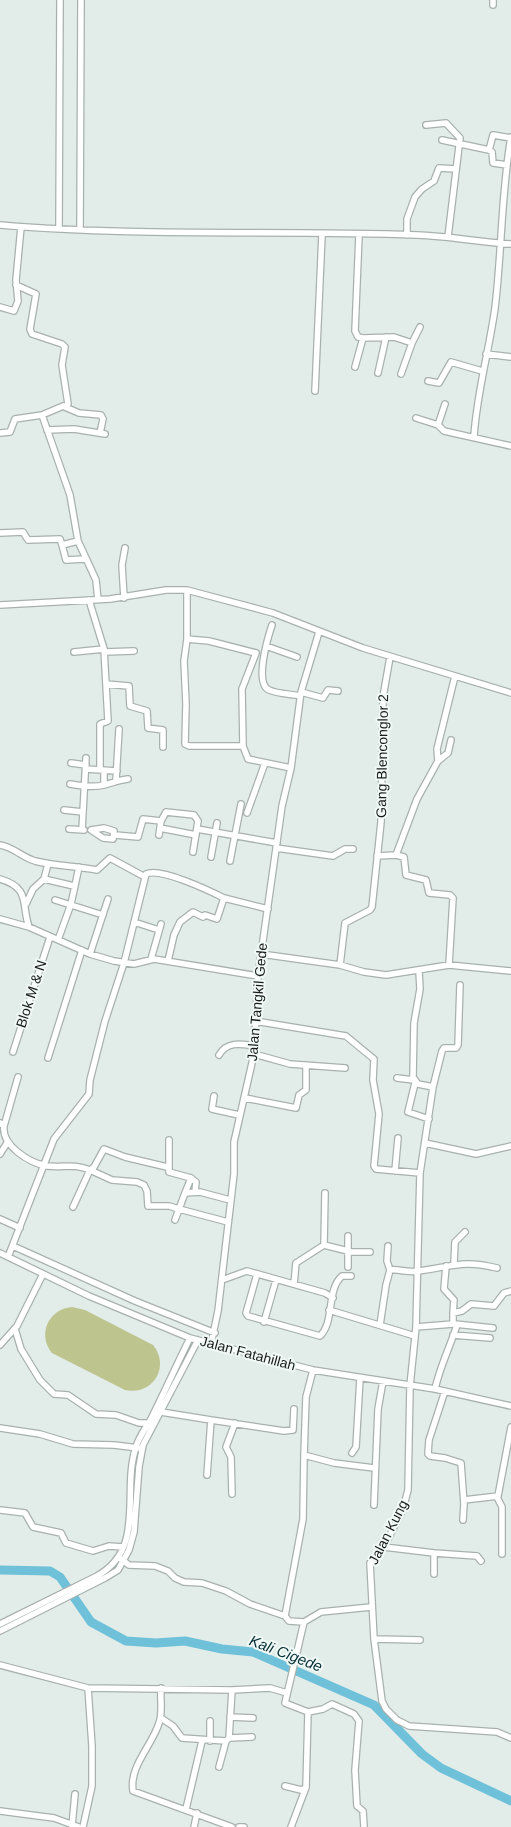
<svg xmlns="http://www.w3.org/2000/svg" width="511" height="1827" viewBox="0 0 511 1827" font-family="Helvetica,sans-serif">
<rect width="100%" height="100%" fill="#e2ece8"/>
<path fill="#bdc48e" d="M72,1307L85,1310L153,1345C171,1367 152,1396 125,1390L52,1353C37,1335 48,1309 72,1307Z"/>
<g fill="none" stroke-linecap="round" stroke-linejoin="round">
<path stroke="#6fc1da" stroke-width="9" d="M0,1570L50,1571L60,1577L91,1622L126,1641L156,1643L185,1641L222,1649L253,1652L374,1705L422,1754L441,1768L511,1801"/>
<defs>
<path id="minor" d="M493,5V0
M426,125L446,123L460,138L448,237
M442,140L489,150L492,152L493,163L507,165
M489,150L493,135L511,138
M0,225C139,237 278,230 417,235C448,236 479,242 511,244
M59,229L60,0
M80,230L81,0
M359,235L355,331L358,337L363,338L394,337L412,343L401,374
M407,235V219L415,197L422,189L434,181L439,168L456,169
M16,285L36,294L30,329L32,334L62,344L65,347L62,365L68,404L42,415L70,495L78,541L96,580L98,600
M0,307L14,311L18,301L16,280L21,227
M412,343L420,327
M486,354L511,357
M355,367L363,338
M378,373L386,337
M428,381L439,383L451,362L482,371
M315,391L322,235
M65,407L79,413L101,415L103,419L100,433
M416,418L438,425L444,431L511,446
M438,425L445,404
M47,430L74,429L105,434
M0,433L10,432L15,419L42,415
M474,436C477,392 489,351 495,308C502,251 501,194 511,137
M0,533L23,532L28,540L60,539L62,545L78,541
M62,545L66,560L85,559
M187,590V639L184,661L186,704L185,744L189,746H243L248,759L291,768
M124,598L122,565L125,548
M89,600L104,649L108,721L100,724V769
M0,605L110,599L166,590H187L273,613L363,648L511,693
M272,625C268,637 254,683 269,690C278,694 291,694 300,696
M187,639L209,641L256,653L242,689L243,746
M266,646L297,657
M74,652L104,649
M104,652L134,651
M106,684L129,686L130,706L147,711L148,728L163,730V747
M301,692L323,698L328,690L338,691
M438,761L437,749L455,676
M71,763L86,765
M86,769L117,771
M116,780L119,729
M70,784C81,786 93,788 104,785C112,783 119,780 128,779
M104,785V770
M64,810L83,812
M247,813L265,763
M104,828L114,831L113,839L103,838L91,830Z
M160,828L196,835
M69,829L84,830
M197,829L277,843
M82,830L86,758
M115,835L138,837L143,819L161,821
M159,835L161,821L166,812L194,815L198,821L193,852
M0,845C13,847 22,857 35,861C55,866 77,866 97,870L110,858L145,877
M276,848L333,856L345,849H353
M396,855L404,857L406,875L426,880L429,893L450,895L453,898L449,965
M377,856L396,855L417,799L438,761L448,753L451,740
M211,857L217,823
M230,861L241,804
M0,879C31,888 21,904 29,927L90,954L114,961L134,964L154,959L258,976
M44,879L74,886
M55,900L103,915
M26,904L33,889L44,879L48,864
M0,919L29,927
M134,922L159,930
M58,940L71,904L79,867
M90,954L108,899
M261,954L340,965L364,972L386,975L449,965L511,971
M151,959L161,924
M168,961L174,935L180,922L193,912L203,917L205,915L217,919L224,898L268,909
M340,965L345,923L370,910L372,907L381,822L383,697L390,657
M419,971L420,989L414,1023L413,1077L418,1084L433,1087
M460,985L458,1045L456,1048H444L442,1051L433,1087L420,1173L416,1327L410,1386L408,1490L403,1509L384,1547L370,1563L374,1639L382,1701L386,1709L397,1720L409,1726L497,1732L511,1738
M255,1021L346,1036L374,1059L373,1080L379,1114L374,1166L376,1169L420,1173
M13,1052L50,937
M254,1054L290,1064L345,1068
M219,1055C227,1041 241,1044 254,1046
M48,1058L82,950
M397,1078L414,1080
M415,1083L408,1112L429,1119
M214,1096L212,1109L239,1115
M245,1098L296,1108L299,1095L306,1090V1066
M0,1123L4,1126C1,1145 29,1163 47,1166C65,1168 72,1163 90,1170L94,1167L104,1149L125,1157L167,1167
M4,1126L18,1077
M169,1140V1172L191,1178L185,1193
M425,1143L476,1154L511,1146
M0,1154L7,1143
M395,1171L398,1138
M191,1178L196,1182L195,1192
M73,1207L90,1170L112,1180L137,1182L144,1185L147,1191L148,1206H169L179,1209L185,1193L200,1192L230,1200
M0,1219L20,1228
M175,1220L179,1209L228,1222
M348,1236V1267
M324,1245L352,1252H370
M13,1246L135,1301L215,1333
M388,1246L387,1261L390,1270
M0,1253L89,1296L190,1338L313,1370L435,1389L511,1406
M8,1257L54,1139L89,1094L90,1080L105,1021L124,963L146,874C160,867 210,891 224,898
M454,1263L455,1242L465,1232
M446,1266L444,1289L454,1300L453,1313
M257,1274L246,1313L248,1316L320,1336C335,1322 326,1290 342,1276H351
M222,1280L247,1271L325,1293L333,1298
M294,1284L296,1263L324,1245L325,1193
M329,1310L415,1336
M264,1322L276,1280
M455,1324L493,1328
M380,1325L386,1285L390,1270C400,1269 409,1273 418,1271C452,1267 462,1259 497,1268
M416,1327L453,1324V1313L462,1311L471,1304L494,1306L504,1293L511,1291
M15,1329L21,1349L40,1380L54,1394L68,1395L96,1414L116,1415L139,1423H149
M453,1335L490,1338
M211,1344L218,1311L234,1174V1142L254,1054L258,976L282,806L291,768L301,692L319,632
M0,1345L17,1326L43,1274
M435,1389C440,1366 450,1347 457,1325
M445,1391L429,1440L428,1454L430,1456L445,1458L461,1463L464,1504L463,1520
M161,1412L211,1420L207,1475
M211,1420L284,1431L293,1430L294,1409
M0,1428L40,1434L73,1444L114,1445L138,1448
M352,1453L356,1447L360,1378
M304,1455L306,1397L313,1370
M232,1494L231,1457L226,1447L235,1423
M497,1497L502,1507V1554
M464,1500L498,1496L511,1427
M374,1505L378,1409L383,1381
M0,1510L25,1513L33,1527L61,1533L66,1543L93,1551L109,1546L123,1547
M384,1547L434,1553V1574
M434,1553L477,1556L481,1561
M121,1559L129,1565L155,1566L168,1571L175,1578L184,1582L202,1583L226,1591L250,1604L285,1616
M304,1622L289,1621L285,1616L303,1519L304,1455L334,1463L374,1468
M0,1624L97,1576C147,1548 121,1491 136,1447C139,1436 147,1427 152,1417C165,1391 177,1364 190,1338
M0,1631L105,1578L118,1570L129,1550L134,1532L139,1467L143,1445L198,1340
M374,1639L420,1640
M0,1665L88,1688L232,1690L270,1688L287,1693
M161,1688C160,1699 163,1713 159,1723C152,1746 129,1766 133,1791L232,1827
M230,1717L253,1718
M161,1718L173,1726L182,1738L226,1741L229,1738L252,1737
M210,1721V1741
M229,1738L232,1690
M219,1767L226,1741
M285,1786L301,1790L306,1788L308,1712
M186,1809L202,1741
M0,1811L54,1818L79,1827
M72,1826L75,1794
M83,1827L92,1786V1746L88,1688
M194,1827L197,1813
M239,1827H244
M291,1827L305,1790
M364,1827L363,1811L357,1806L355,1770L359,1721L354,1714L332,1704L323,1709L308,1712L285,1703L304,1622L321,1612L371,1607"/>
</defs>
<use href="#minor" stroke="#a8b1ad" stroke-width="8"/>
<use href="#minor" stroke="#fff" stroke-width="5.5"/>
</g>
<g text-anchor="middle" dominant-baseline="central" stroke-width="4" stroke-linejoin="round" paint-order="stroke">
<g font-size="14" fill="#181b1a" stroke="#f0f9f5">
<text transform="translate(382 756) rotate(-89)">Gang Blenconglor 2</text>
<text transform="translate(31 994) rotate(-72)">Blok M &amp; N</text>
<text transform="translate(257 1002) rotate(-85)">Jalan Tangkil Gede</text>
<text transform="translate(248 1353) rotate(15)">Jalan Fatahillah</text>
<text transform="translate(388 1532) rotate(-63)">Jalan Kung</text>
</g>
<g font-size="15" font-style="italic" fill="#062f39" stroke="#f0f9f5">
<text transform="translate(286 1653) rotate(21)">Kali Cigede</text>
</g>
</g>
</svg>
